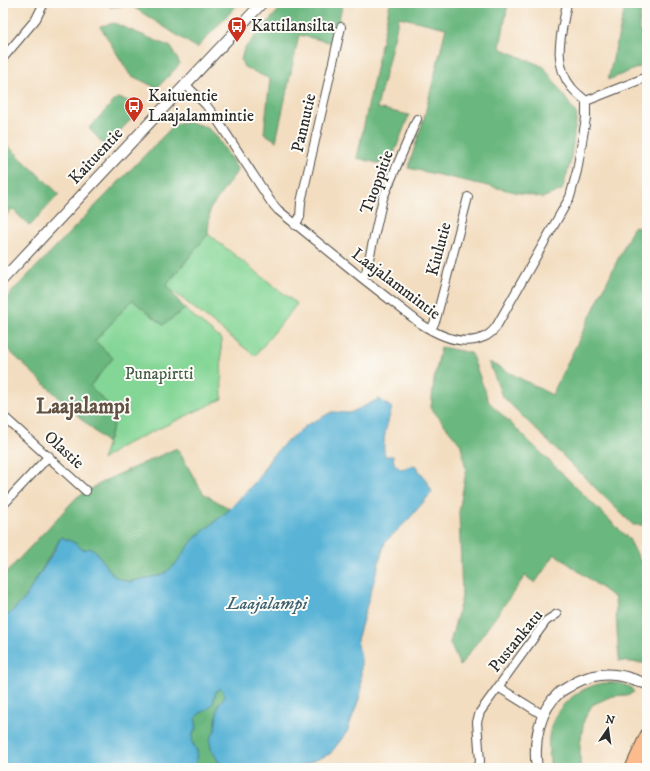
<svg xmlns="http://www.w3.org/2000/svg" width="650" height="771" viewBox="0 0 650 771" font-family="'IM FELL DW Pica',serif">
<rect width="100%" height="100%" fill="#fdfcf7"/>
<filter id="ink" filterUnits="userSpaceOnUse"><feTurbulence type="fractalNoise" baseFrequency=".025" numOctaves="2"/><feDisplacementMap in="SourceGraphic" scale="8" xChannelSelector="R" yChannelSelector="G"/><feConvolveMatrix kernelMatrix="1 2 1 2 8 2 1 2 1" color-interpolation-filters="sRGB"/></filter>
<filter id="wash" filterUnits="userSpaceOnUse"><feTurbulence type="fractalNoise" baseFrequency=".012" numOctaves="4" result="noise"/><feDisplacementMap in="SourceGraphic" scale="16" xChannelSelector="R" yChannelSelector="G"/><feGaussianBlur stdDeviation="0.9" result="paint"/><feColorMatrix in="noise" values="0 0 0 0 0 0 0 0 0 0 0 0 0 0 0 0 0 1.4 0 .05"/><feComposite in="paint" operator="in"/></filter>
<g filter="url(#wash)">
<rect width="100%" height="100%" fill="#f3ddc0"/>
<path fill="#84d696" stroke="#588060" d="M208,234L297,304L255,356L166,286Z
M132,300L163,325L185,309L221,339L222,399L120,447L102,460L117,414L90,386L113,358L95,341Z"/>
<path fill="#6bb77f" stroke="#4b7155" d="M106,3H239L197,48L130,5L110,7Z
M285,3H343L333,43L299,35L276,141L264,133L270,79L244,67L241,60L244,49Z
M390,3H508L500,48L544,67L577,115L570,164L562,190L542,198L408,168L424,118L446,28L399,17L377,108L409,115L389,166L357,158Z
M626,3H642L639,27L647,47V64L608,80Z
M114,23L171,47L180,64L157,88L130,75L100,26Z
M117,98L145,105L105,146L89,128Z
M189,122L206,127L215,134L238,170L210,209L208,234L166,285L185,309L163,325L132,300L95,341L113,358L90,386L117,414L107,443L3,345V301L175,124Z
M8,146L59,194L30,226L12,209L3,219V147Z
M634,226L647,229V525H633L502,396L489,362L552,395Z
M441,347L471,353L489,402L629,539L647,574V663H642L619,661L615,598L555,554L535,583L525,576L460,666L450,643L462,597L459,512L466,471L461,445L431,408L434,380Z
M177,448L203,493L230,509L194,539L174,566L162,575L129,582L115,577L105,565L96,551L83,550L75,543L61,537L23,601L3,620V576L77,497L106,480Z
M620,683L630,687L634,692L628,695L612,696L592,705L584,720L580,745V768H551C549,756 547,743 550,731C555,707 575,691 598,684C605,682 613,683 620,683Z
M219,687L222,690L225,696L218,705L215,730L210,741L211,749L219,762L220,768H195L197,751L192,742L193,734L197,726L195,719C199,712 204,712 210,707C217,701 212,695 219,687Z"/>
<path fill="#58b3d6" stroke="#426f80" d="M379,399L392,408C388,422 381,441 385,456H393L394,463L400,469L405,468L415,465L428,483L432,492L409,519L385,542L357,640L361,658V693L347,732L330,754L296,768H220L219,762L211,749L210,740L215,730L218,705L225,696L222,690L219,688C212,695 216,701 210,707C205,712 199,712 195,719L197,726L193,734L192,742L197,751L195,768H3V620L23,601L54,551L61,537L75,543L83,550L90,548L96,551L105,565L115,577L129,582L162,575L174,566L194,539L230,509L256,481L272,456L287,441L307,425L332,412L350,413Z"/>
</g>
<g filter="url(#ink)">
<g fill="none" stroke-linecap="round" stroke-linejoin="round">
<defs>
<path id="minor" d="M567,3C562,32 551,63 572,88C576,93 582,97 586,101
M3,58L36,19L44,3
M185,84L206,105L216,118L271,202L278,210L362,278L421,324C438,335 463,347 484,337C489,335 493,331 496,327L570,197L577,171L586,118V101
M586,101L647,77
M295,225L300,217L301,202L341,27
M362,278L366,272L383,198L417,119
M431,330L436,319L468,197
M3,416L86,491
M3,505L49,456
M498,687L543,715
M478,768L480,761L477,722L480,712L546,621L557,614"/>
<path id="tertiary" d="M3,279L262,3
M537,768C533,742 539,710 560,692C564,689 569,687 573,684C585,677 601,673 615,675C626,676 636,680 647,684"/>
<path id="trunk" d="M632,768L647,735"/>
</defs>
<use href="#minor" stroke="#494641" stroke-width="10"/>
<use href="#tertiary" stroke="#494641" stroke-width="12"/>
<use href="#trunk" stroke="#494641" stroke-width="15"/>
<use href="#minor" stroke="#fff" stroke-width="8"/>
<use href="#tertiary" stroke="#fff" stroke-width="10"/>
<use href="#trunk" stroke="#fbbb8c" stroke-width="13"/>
</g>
</g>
<defs>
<symbol id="bus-pin" viewBox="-11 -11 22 30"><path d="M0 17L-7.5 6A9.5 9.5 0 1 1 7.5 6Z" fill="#c8321e" stroke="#fdfcf7"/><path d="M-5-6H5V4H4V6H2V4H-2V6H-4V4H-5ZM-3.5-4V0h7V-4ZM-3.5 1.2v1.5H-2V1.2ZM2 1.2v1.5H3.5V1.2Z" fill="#fff"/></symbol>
</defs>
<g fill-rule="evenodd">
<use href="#bus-pin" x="226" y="15" width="22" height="30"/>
<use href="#bus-pin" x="123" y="95" width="22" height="30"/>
</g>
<g text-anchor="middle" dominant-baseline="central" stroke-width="4" stroke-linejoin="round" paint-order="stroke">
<g font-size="17" fill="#2b2b2b" stroke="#fdfcf7" text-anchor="start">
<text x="251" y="26">Kattilansilta</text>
<text x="148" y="96">Kaituentie<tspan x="148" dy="20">Laajalammintie</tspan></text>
</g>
<g font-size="17" fill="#2b2b2b" stroke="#fdfcf7">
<text transform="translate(304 123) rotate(-77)">Pannutie</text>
<text transform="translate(96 156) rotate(-47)">Kaituentie</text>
<text transform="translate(377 182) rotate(-70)">Tuoppitie</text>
<text transform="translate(439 249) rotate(-75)">Kiulutie</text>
<text transform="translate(396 284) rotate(37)">Laajalammintie</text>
<text transform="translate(64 450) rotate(42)">Olastie</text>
<text transform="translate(516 641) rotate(-51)">Pustankatu</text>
</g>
<g font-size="17" fill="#465e4b" stroke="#fdfcf7">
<text x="159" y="374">Punapirtti</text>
</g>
<g font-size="18" font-style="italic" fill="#3d616f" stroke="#fdfcf7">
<text x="267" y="604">Laajalampi</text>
</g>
<g font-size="21" font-weight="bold" fill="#625243" stroke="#fdfcf7">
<text x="83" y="407">Laajalampi</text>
</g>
</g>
<rect width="650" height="771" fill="none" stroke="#fdfcf7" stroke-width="16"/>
<g transform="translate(608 729) rotate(13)" stroke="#fdfcf7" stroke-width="3" paint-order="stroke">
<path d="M0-3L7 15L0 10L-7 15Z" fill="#2b2b2b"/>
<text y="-6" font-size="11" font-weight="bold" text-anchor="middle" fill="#2b2b2b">N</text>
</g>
</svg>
